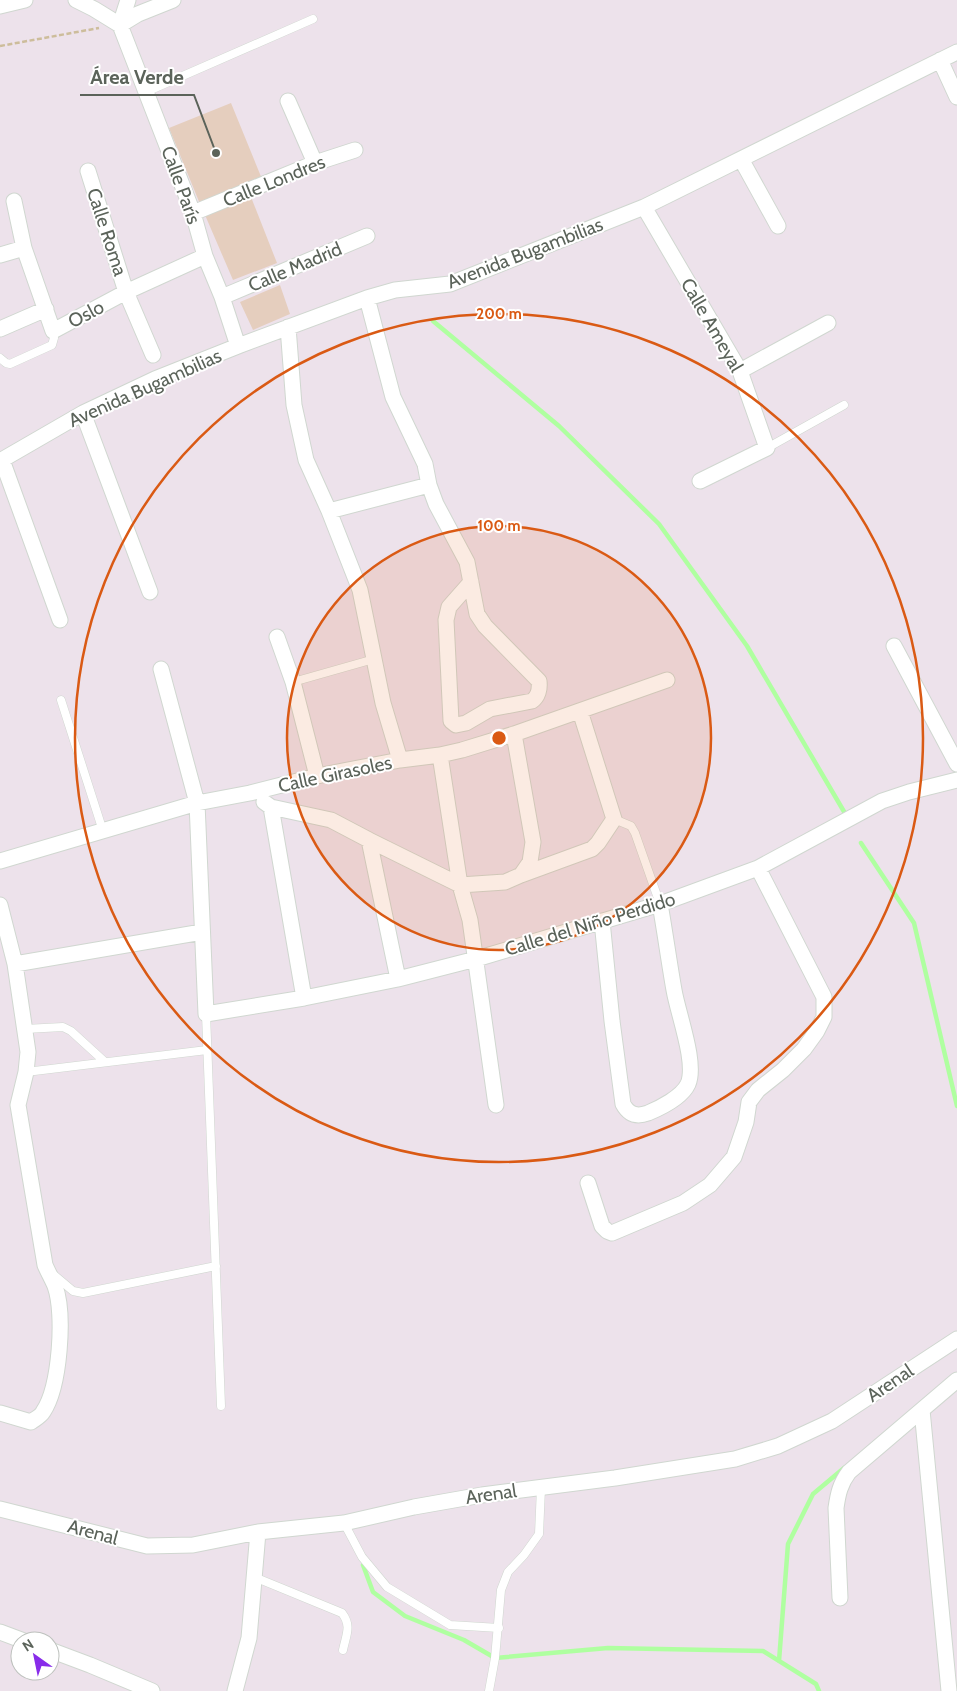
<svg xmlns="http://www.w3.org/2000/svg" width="957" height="1691" viewBox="0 0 957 1691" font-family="Cabin,sans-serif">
<rect width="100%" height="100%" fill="#ede2eb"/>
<path fill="#e5cebe" d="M231,103L262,179L200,204L169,128Z
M251,197L277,263L233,280L205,215Z
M280,285L290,314L253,330L240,302Z"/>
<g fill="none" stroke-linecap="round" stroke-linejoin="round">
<path stroke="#afffa0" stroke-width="4.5" d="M433,321L559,426L659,524L747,646L846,815
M861,843L914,923L957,1106
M363,1565L373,1592L405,1616L464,1640L495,1658L608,1648L763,1651L816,1684L819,1691
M779,1661L788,1544L813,1494L844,1468"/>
<defs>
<path id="lane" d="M146,92L313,19
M0,358L6,363L10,364L52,345L54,338L53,331
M767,448L844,405
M293,682L374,659
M61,700L103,831
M614,819L631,826L635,833L660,904
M206,1014L221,1406
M25,1029L63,1027L71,1031L105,1062
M26,1072L207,1050
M54,1275L73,1291L83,1293L216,1266
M344,1523L362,1557L387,1587L450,1625L499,1628
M254,1577L342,1613C352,1626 346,1635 343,1650
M489,1691L495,1658L501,1590L508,1572L524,1555L539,1534L541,1488"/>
<path id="street" d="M76,0L94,9L120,25
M128,0L120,25L193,213L205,256L222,297L238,346
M0,6L25,0
M120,25L138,14L173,0
M940,60L957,97
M288,101L315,163
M741,159L778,226
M88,171L126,292L153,355
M14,201L24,248L53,331L126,292L205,256
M644,207L740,371L767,448L700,481
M193,213L315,163L355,150
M0,255L24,248
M222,297L367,236
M367,298L393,397L425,464L429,485L436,504L467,562L477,614L485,626L539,681C540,689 538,697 532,701L490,709L466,723L456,725L451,721L446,620L449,607L471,582
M288,327L294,405L306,460L329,511L429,485
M0,329L46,309
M740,371L828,323
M83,413L150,592
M2,460L60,620
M0,461L83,413L155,379L238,346L367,298L395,290L450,284L644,207L957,52
M329,511L360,590L383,703L400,760
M277,637L293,682L317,776
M894,646L957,764
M161,669L197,803L206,1014L304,998L398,979L476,959L660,904L758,868L882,801L909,792L957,780
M440,755L460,885L470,920L496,1105
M264,802L271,807L304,998
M271,807L331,820L369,840L398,979
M369,840L460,885L505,882L521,875L530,862L533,842L514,734
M0,861L197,803L250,793L317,776L400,760L440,755L462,750L514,734L667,680
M521,875L592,849L598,843L614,819L580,711
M0,905L15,964L28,1052L26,1072L18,1105L45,1265C48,1272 52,1279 55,1286C65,1314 60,1387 43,1412C41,1416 35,1419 31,1422L0,1413
M602,921L612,1021L623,1104C629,1115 637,1117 648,1113C660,1108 682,1097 688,1084C697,1063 678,1014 674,990C669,962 665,932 660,904
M15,964L202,932
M588,1183L602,1226L607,1231L612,1233L683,1203L710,1185L734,1157L746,1122L749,1102L758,1090L783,1070L804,1049L817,1031L824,1017V997L758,868
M922,1410L949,1691
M0,1509L147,1546L193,1545L258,1532L344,1523L414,1507L482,1495L615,1478L735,1459L778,1446L832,1421L957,1339
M840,1598L836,1508C838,1494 840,1484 849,1472L957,1380
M0,1632L24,1641
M50,1650L90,1665L152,1691
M235,1691L249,1638L258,1532"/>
</defs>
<use href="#lane" stroke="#d0d7d0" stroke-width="9"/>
<use href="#street" stroke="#d0d7d0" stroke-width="17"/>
<path stroke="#cdbd9b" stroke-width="2.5" stroke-dasharray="5 2.5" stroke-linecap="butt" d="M0,46L99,28"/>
<use href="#lane" stroke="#fff" stroke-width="8"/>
<use href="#street" stroke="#fff" stroke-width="15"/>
</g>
<circle cx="499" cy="738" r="212" fill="#da5a14" fill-opacity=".12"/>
<g fill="none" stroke="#da5a14" stroke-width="2.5">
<circle cx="499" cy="738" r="212"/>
<circle cx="499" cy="738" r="424"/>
</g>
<g text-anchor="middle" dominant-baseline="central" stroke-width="4" stroke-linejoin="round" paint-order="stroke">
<g font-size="19" fill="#5b635a" stroke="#fff">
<text transform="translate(274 181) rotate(-22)">Calle Londres</text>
<text transform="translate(181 185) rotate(70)">Calle París</text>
<text transform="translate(107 232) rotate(72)">Calle Roma</text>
<text transform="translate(525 253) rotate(-21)">Avenida Bugambilias</text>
<text transform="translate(295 267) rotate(-23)">Calle Madrid</text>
<text transform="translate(86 314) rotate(-28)">Oslo</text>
<text transform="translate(712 325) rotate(60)">Calle Ameyal</text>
<text transform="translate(145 388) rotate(-24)">Avenida Bugambilias</text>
<text transform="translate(335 774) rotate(-12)">Calle Girasoles</text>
<text transform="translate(590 924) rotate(-17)">Calle del Niño Perdido</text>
<text transform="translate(890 1383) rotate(-34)">Arenal</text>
<text transform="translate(491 1494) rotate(-8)">Arenal</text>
<text transform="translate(93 1532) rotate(15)">Arenal</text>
</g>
</g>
<circle cx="499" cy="738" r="8" fill="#da5a14" stroke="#fff" stroke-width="2.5"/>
<g font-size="15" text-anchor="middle" font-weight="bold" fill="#da5a14" stroke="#fff" stroke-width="4" stroke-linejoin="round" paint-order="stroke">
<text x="499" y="319">200 m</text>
<text x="499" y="531">100 m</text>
</g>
<path fill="none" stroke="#5b635a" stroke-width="2" d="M216 153L194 95H80"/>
<circle fill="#5b635a" stroke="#fff" stroke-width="2" cx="216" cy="153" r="5"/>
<g font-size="20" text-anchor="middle" font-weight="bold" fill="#5b635a" stroke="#fff" stroke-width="4" stroke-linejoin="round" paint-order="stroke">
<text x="137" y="84">Área Verde</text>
</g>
<g transform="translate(35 1656) rotate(327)"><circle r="24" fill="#ffffff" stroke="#bdc1bd"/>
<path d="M0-4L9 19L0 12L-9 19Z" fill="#882cea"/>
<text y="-8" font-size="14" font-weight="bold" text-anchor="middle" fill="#5b635a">N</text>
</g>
</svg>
